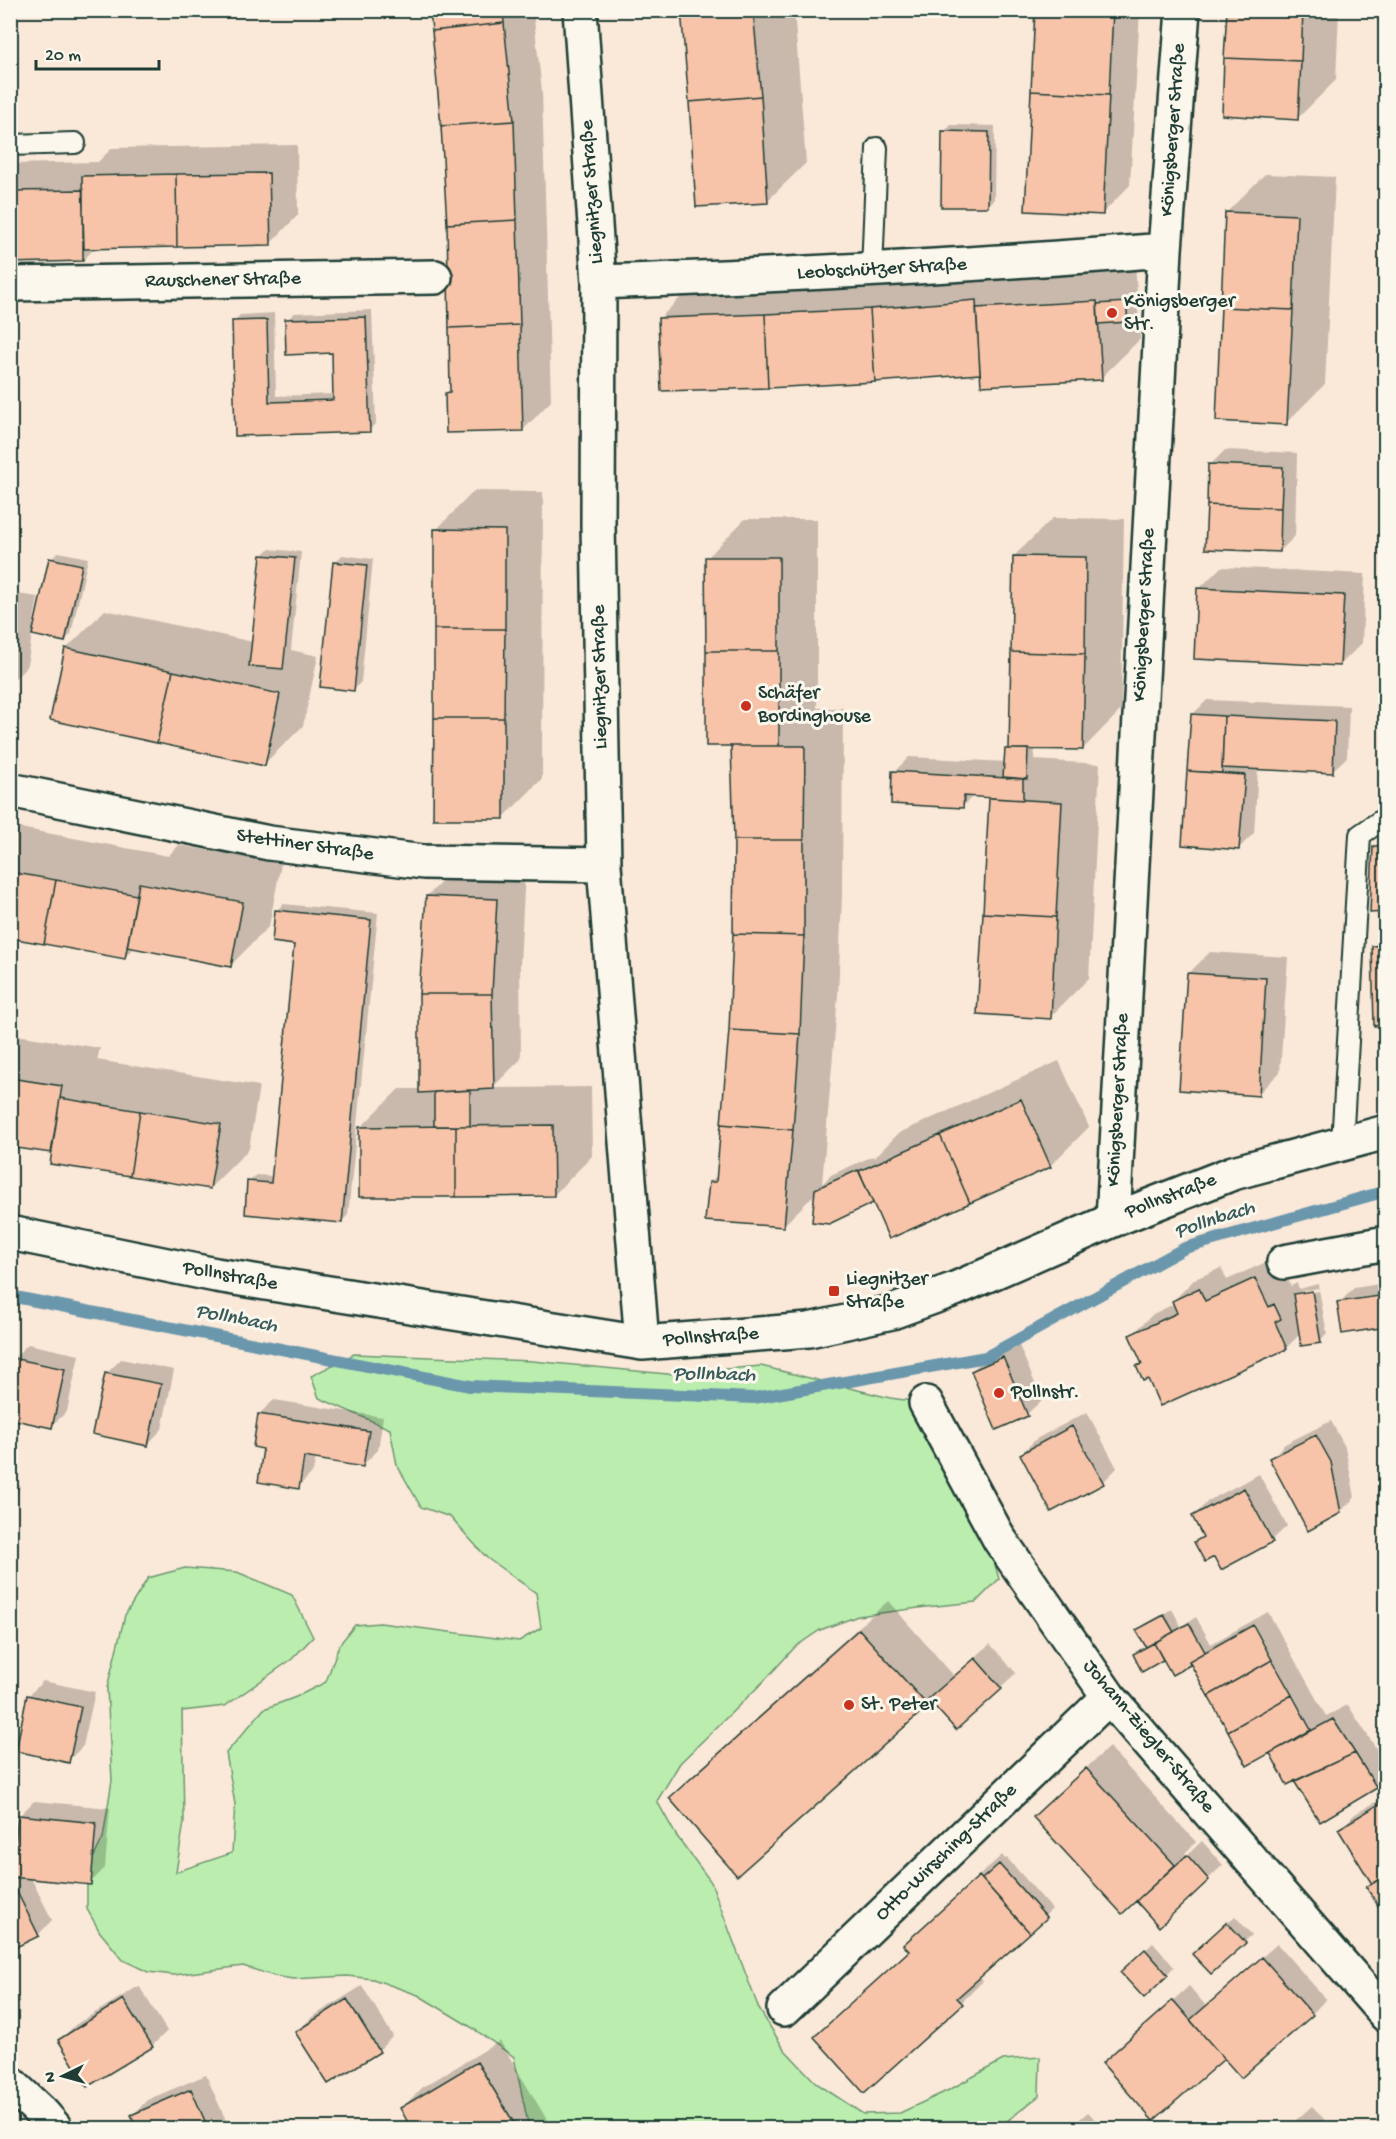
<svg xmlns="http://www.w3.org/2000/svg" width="1396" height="2139" viewBox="0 0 1396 2139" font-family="'Gochi Hand',sans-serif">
<rect width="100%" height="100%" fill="#fae8d8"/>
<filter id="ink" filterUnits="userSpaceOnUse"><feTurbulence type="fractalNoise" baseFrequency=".0167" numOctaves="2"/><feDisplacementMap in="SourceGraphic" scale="12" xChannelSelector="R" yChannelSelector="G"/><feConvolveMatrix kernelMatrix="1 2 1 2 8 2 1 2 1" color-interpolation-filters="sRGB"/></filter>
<g filter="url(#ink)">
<path fill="#bbeeae" stroke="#6d9671" stroke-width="1.5" d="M354,1354L532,1361L667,1374L761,1366L890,1398L926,1403L989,1543L999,1579L976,1602L926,1607L858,1616L820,1630L795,1647L765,1680L680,1763L657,1801L676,1835L711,1882L759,2009L784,2049L816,2083L863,2114L900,2113L951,2089L1003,2060L1040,2057L1039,2096L998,2128H529L514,2057L471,2027L418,1995L373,1979L347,1976L293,1979L274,1976L243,1966L174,1975L148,1972L123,1960L100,1932L87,1909V1871L103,1838L112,1780L107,1688L125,1615L148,1578L185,1568L237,1572L292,1595L313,1637L292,1659L225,1706L182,1711L184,1822L176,1872L232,1853L235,1804L226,1753L264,1709L296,1697L326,1682L339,1645L355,1625L380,1623L519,1641L541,1628L536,1593L487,1558L450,1517L421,1507L397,1465L390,1429L319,1398L311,1376Z"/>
<path fill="#0003" fill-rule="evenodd" d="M431,10H533L542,91L551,401L523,430L446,393L452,388L448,224Z
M681,10H794L806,163L767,201L690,102Z
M1037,10H1140L1130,185L1102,214Z
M1228,10H1339L1336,80L1297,119Z
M951,125L995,126L994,199L987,206L944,132Z
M297,145L298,215L270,244L96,247L83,260L10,262V164L98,162L112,148Z
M1265,174L1335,177L1325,384L1286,423L1226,213Z
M1135,263L1140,339L1101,378L981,372L768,387L660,318L699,279Z
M372,310L376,423L369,430L237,434L233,322L240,315L274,313L276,396L335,394L334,352L287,320L294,313Z
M1225,450L1297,453L1295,536L1280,551L1210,465Z
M474,491L543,492L542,779L503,818L436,530Z
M1053,518L1124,519L1121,710L1083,749L1035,748L1034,760L1100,764L1089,978L1050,1017L979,1013L990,796L974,795L963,806L894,772L909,757L1006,762L1007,749L1011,745L1014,556Z
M745,519H817V708H843L842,896L838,995L822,1184L831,1175L873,1156L874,1158L899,1133L1059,1061L1089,1127L1050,1166L890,1237L874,1201L872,1202L816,1193L783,1226L710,1182L718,1175L730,1030L734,934L733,744L707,558Z
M10,544L15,545L10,567Z
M269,549L301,552L291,650L318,656L303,726L264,764L66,649L105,610L253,642L262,556Z
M58,552L88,558L71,634L64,641L32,634L27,667L10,683V593L38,597L33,625H36L51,559Z
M342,555L373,559L361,682L354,689L335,563Z
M1221,567L1365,574L1362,643L1340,665L1199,589Z
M1207,700L1349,706L1347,757L1332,771L1258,768L1254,833L1239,848L1183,844L1192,715Z
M15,827L168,856L179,845L281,864L269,926L231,965L135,947L124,958L10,936V832Z
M1386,835V911L1375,846Z
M456,868L525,872L520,964L521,1059L492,1088L591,1087L592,1156L554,1195L360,1128L399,1089H421L427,896Z
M283,904L378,913L348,1215L341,1222L249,1182L256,1175L273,1176L295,943L276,911Z
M1386,935V1024L1374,946Z
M1210,952L1288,957L1280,1072L1258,1094L1188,974Z
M10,1034L100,1048L97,1060L259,1086L249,1149L210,1188L53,1152L10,1145Z
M1277,1257L1291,1286L1297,1283L1299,1289L1318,1284L1327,1334L1320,1341L1301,1333L1286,1348L1161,1404L1149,1377L1138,1366L1142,1362L1131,1336L1153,1314L1174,1304L1173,1301L1195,1279L1221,1268L1227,1280ZM1319,1288V1291L1301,1294V1291Z
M1386,1283V1326L1339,1303L1354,1288Z
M1018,1343L1042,1400L1027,1414L972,1371L987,1356Z
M28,1344L79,1355L67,1411L52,1426L10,1417V1373L13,1359Z
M121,1359L174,1370L162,1429L148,1444L106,1374Z
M274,1400L383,1417L378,1450L363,1465L316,1457L313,1472L298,1487L265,1448L259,1414Z
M1087,1412L1117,1468L1103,1482L1021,1454L1036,1439Z
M1331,1421L1345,1447L1355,1497L1340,1512L1271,1458L1285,1444Z
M1259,1474L1287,1526L1272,1540L1222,1568L1214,1555L1196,1542L1204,1535L1194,1516L1208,1501Z
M10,1483L20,1485L10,1531Z
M10,1532L15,1533L10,1555Z
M888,1601L954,1676L990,1644L1016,1673L956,1728L931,1700L927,1705L671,1798L699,1770Z
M1172,1609L1181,1626L1196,1617L1211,1644L1268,1612L1326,1716L1348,1705L1386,1764V1777L1376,1787L1295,1779L1191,1662L1190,1664L1164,1658L1143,1670L1135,1655L1146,1645L1138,1631L1145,1624Z
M43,1681L95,1692L83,1746L68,1761L28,1696Z
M1109,1747L1196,1842L1185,1853L1187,1855L1202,1841L1223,1865L1208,1879L1145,1895L1057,1795Z
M1386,1796V1916L1373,1883L1340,1829L1355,1814Z
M34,1801L110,1808L105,1868L90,1883L31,1878L52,1920L38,1935L10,1948V1879L14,1878L19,1816Z
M1002,1855L1005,1859L1007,1858L1052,1909L979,1976L983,1981L961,2003L816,2037L910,1950L905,1945L927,1923Z
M1235,1916L1252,1935L1245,1941L1201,1947Z
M1153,1943L1174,1967L1144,1996L1129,1965Z
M1277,1944L1326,1999L1312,2014L1224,2056L1153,2119L1104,2063L1189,1986L1206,2006Z
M139,1986L167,2031L152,2046L60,2040L75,2025Z
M362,1986L393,2036L379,2050L297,2032L312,2017Z
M500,2041L552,2128H413L401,2109L423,2087Z
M206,2075L228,2125L225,2128H138L133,2115L147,2100Z
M1312,2106L1332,2128H1287Z
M1088,2112L1103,2128H1069Z
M279,2118L286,2128H263Z"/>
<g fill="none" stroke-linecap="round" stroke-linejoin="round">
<path stroke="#6b97ac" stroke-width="12" d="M10,1296L470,1386L754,1398L986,1357L1185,1248L1386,1191"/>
</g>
<path fill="#f8c4a9" stroke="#1f3d34" stroke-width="1.5" d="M430,10H503L504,23L432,31Z
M681,10H753L761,96L689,102Z
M1035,10H1113L1109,95L1031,91Z
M1227,10H1303L1301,61L1224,58Z
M504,23L514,121L441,126L432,31Z
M1224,58L1301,61L1298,120L1222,115Z
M1031,91L1109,95L1103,215L1025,211Z
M761,96L768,203L696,207L689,102Z
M514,121L517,220L447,224L441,126Z
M942,131L989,132L988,207H941Z
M269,173L271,245L177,247L176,174Z
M176,174L177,247L84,249L82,176Z
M83,190V261L10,263V191Z
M1225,212L1297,215L1293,310L1221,307Z
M517,220L520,325L449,328L447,224Z
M976,300L980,374L875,382L870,309Z
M1097,301L1102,380L981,386L976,308Z
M1126,302L1128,322L1098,324L1097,304Z
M1221,307L1293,310L1287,425L1216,421Z
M870,309L875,382L768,388L765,314Z
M765,314L768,388L661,391L658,318Z
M366,317L370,432L235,436L232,321L267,320L269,402L333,400L332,353L286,355L285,319Z
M520,325L523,431L446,433L445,393L450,392L449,328Z
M1208,464L1283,467L1281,508L1207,505Z
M1207,505L1281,508L1280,552L1205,549Z
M434,529L505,530V629H434Z
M261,555L295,558L283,669L249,666Z
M1013,556L1086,557L1085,654L1011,652Z
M705,557H779V651H706Z
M49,558L82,565L65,642L32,635Z
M333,562L367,565L354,691L320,687Z
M1197,588L1344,595L1340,666L1194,659Z
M434,629H505L504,718H434Z
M65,648L173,671L157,743L50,720Z
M706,651H779V746H706Z
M1011,652L1085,654L1083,750L1009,749Z
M173,671L280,694L265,766L157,743Z
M1191,714L1224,716L1222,773L1187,771Z
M1224,716L1335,721L1333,773L1222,768Z
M434,718H504V819H433Z
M731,746H805L804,840H734Z
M1005,749H1028L1027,779L1003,777Z
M892,771L1023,779V800L964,796L963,808L891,804Z
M1187,771L1245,775L1239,850L1182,845Z
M989,798L1062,802L1056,917L983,913Z
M734,840H804V936L733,934Z
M1373,846H1386V912L1370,913Z
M10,872L56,880L44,944L10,938Z
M56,880L137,895L125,959L44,944Z
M139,883L243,902L231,967L127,947Z
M426,896L497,899L492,994H419Z
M275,910L371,920L342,1223L245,1214L247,1181L271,1183L294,945L272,942Z
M983,913L1056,917L1051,1019L977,1014Z
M733,934L804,936L800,1034L729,1030Z
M1386,945V1025L1374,1026L1372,946Z
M1187,973L1266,978L1259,1096L1179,1090Z
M419,994H492L494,1089L419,1093Z
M729,1030L800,1034L793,1130L721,1124Z
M10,1078L62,1086L51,1153L10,1147Z
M470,1090V1126H434V1092Z
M60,1098L140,1111L130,1176L50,1164Z
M1021,1099L1051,1167L970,1203L940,1135Z
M140,1111L221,1124L210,1189L130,1176Z
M721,1124L793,1130L784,1227L705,1221L709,1182H716Z
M553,1125L554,1196L456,1197V1126Z
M456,1126V1197H359V1127Z
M940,1135L970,1203L889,1239L859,1171Z
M858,1170L873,1203L829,1224L812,1222L815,1189Z
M1255,1278L1269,1307L1274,1304L1281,1319L1275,1322L1287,1349L1160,1406L1148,1379L1143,1381L1136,1366L1142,1364L1129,1335L1177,1313L1172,1301L1199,1288L1205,1301Z
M1312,1291L1321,1343L1301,1346L1293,1294Z
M1386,1295V1327L1342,1334L1337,1302Z
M1003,1357L1028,1416L996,1430L971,1371Z
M12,1358L65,1369L52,1428L10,1419Z
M105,1373L161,1384L148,1446L92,1434Z
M258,1414L369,1431L363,1467L304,1457L299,1489L258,1482L263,1449L253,1447Z
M1072,1426L1104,1484L1051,1512L1020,1454Z
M1316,1435L1331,1462L1341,1513L1308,1531L1269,1458Z
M1244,1488L1273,1542L1221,1570L1214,1557L1205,1562L1194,1542L1203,1537L1192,1516Z
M1164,1615L1174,1632L1146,1647L1136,1630Z
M1189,1623L1205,1652L1189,1661L1190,1665L1172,1675L1154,1643Z
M1253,1625L1272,1660L1208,1696L1189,1661Z
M859,1629L928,1706L737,1876L669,1798Z
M1154,1643L1163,1660L1142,1672L1133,1654Z
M975,1658L1002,1689L956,1730L928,1699Z
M1272,1660L1292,1695L1228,1731L1208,1696Z
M27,1695L81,1707L69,1763L16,1751Z
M1292,1695L1311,1730L1247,1766L1228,1731Z
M1333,1719L1355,1753L1287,1785L1270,1753Z
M1355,1753L1377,1788L1320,1822L1294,1781Z
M1086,1768L1175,1865L1122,1914L1033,1817Z
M1386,1800V1875L1372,1884L1338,1829Z
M18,1815L96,1823L91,1885L12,1877Z
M1187,1855L1209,1880L1159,1927L1136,1901Z
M999,1864L1047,1918L1030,1933L982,1879Z
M1386,1875V1918L1366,1887Z
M979,1876L1030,1933L957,1998L963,2004L864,2093L814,2037L909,1951L903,1945Z
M13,1884L39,1936L10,1950V1885Z
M1227,1922L1246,1943L1211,1974L1192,1954Z
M1145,1949L1168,1975L1144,1998L1120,1972Z
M1262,1957L1313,2015L1241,2078L1190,2020Z
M123,1999L153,2047L87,2087L58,2040Z
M347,1999L380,2052L328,2084L295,2032Z
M1173,2000L1224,2059L1153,2121L1102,2063Z
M477,2062L517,2128H411L400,2108Z
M191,2089L208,2128H137L131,2115Z"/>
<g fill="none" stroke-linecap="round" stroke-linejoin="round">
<defs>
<path id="lane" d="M10,145L75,143
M872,271L877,148
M1342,1144L1360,835L1386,817"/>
<path id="street" d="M580,10L599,282L598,524L604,865L642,1343
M599,282C788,275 976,265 1165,250
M10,284L435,277
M10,790L269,843L424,862L604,865
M1113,1220L1165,250L1183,10
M10,1233L216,1275L642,1343L809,1330L892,1312L955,1289L1113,1220L1233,1173L1386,1132
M1284,1262L1386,1243
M926,1403L1000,1540L1109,1697L1386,2015
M784,2009L1109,1697
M10,2083L43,2114L55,2128"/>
</defs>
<use href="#lane" stroke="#1f3d34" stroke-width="24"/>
<use href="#street" stroke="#1f3d34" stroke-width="38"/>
<use href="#lane" stroke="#fbf7ec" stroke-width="20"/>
<use href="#street" stroke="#fbf7ec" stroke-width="33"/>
</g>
</g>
<g fill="#c8321e" stroke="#fbf7ec" stroke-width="2">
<circle cx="1112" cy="313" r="6"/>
<circle cx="746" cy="706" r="6"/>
<rect x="828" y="1285" width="12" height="12" rx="3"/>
<circle cx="999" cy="1393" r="6"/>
<circle cx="849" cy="1705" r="6"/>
</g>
<g text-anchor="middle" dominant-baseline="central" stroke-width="6" stroke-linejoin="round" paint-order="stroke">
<g font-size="20" fill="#1f3d34" stroke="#fbf7ec">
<text transform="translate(1174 130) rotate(-86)">Königsberger Straße</text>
<text transform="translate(593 192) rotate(-94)">Liegnitzer Straße</text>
<text transform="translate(882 270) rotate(-3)">Leobschützer Straße</text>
<text transform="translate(223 281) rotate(-1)">Rauschener Straße</text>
<text transform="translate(1145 615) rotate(-87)">Königsberger Straße</text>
<text transform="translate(601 677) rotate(-91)">Liegnitzer Straße</text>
<text transform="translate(305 846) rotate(8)">Stettiner Straße</text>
<text transform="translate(1119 1100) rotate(-87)">Königsberger Straße</text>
<text transform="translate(1171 1197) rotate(-21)">Pollnstraße</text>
<text transform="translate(230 1277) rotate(10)">Pollnstraße</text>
<text transform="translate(711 1338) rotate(-4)">Pollnstraße</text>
<text transform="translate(1148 1737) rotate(50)">Johann-Ziegler-Straße</text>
<text transform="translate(947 1853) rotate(-44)">Otto-Wirsching-Straße</text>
</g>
<g font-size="20" fill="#1f3d34" stroke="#fbf7ec" text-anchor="start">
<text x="1124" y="302">Königsberger<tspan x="1124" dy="23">Str.</tspan></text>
<text x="758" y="694">Schäfer<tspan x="758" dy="23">Bordinghouse</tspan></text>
<text x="846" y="1280">Liegnitzer<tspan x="846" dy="23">Straße</tspan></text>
<text x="1011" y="1393">Pollnstr.</text>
<text x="861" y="1705">St. Peter</text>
</g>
<g font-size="21" font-style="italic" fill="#385b5c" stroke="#fbf7ec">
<text transform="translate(1215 1221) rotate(-18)">Pollnbach</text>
<text transform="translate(236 1320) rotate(11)">Pollnbach</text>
<text transform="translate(714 1376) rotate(1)">Pollnbach</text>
</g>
</g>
<rect width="1396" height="2139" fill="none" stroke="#fbf7ec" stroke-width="36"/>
<rect x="18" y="18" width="1360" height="2103" fill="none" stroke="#1f3d34" stroke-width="2" filter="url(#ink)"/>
<g transform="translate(63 2076) rotate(265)" stroke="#fbf7ec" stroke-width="4.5" paint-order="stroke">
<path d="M0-4.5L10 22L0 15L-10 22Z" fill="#1f3d34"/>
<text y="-9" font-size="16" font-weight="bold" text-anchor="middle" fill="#1f3d34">N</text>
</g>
<path d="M36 60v9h123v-9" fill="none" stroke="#1f3d34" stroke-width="3"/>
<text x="45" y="60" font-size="18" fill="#1f3d34" stroke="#fbf7ec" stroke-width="4.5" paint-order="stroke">20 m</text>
</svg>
